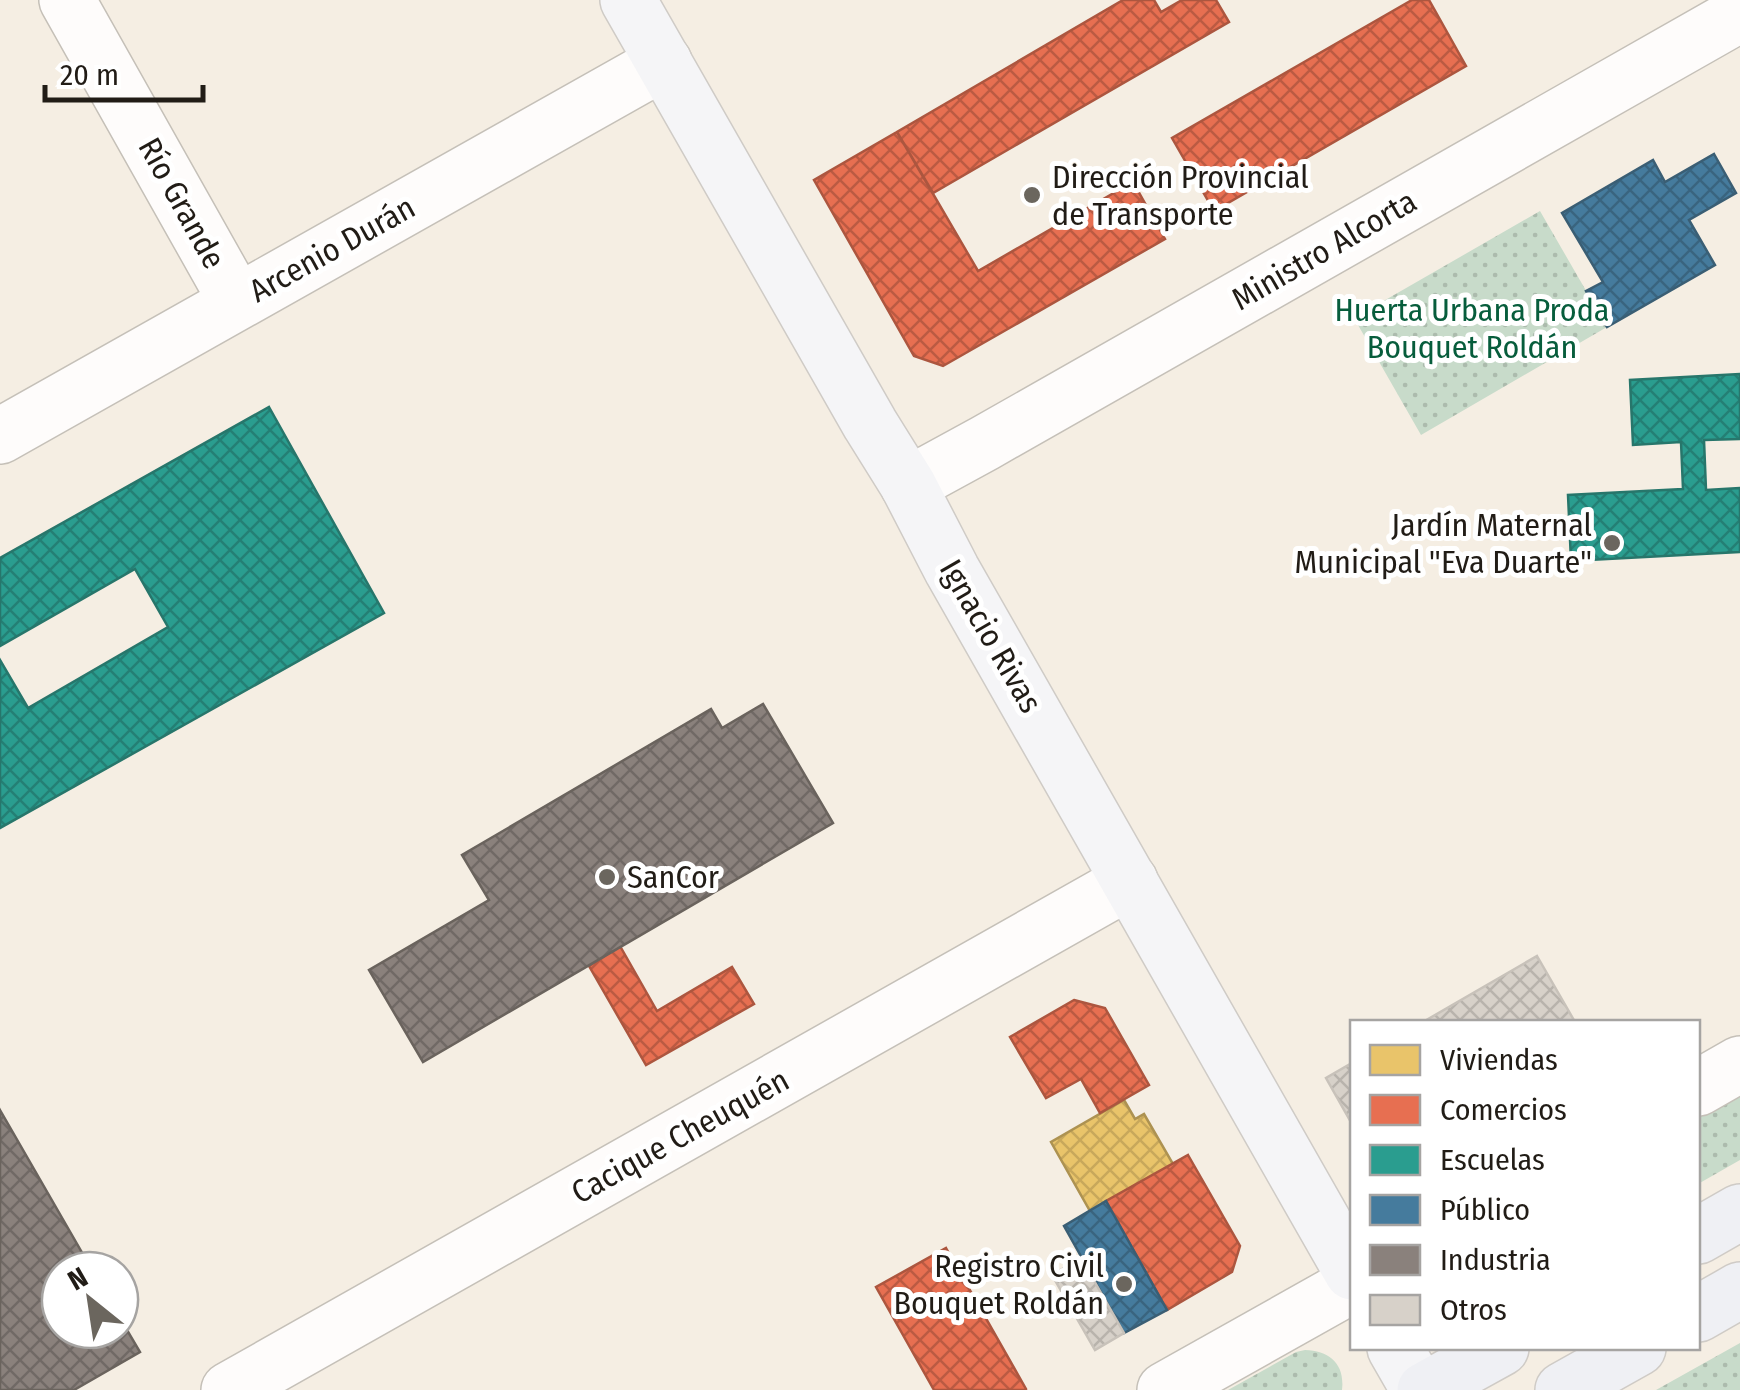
<svg xmlns="http://www.w3.org/2000/svg" width="1740" height="1390" viewBox="0 0 1740 1390" font-family="'Fira Sans Condensed',sans-serif">
<defs>
<pattern id="grass-dots" width="8" height="8" patternUnits="userSpaceOnUse" patternTransform="scale(2.5)"><rect width="8" height="8" fill="#c8dbca"/><path d="M2 2h.1M6 6h.1" fill="none" stroke="#acbbad" stroke-width="1.8" stroke-linecap="round"/></pattern>
<pattern id="homes-cross-hatch" width="8" height="8" patternUnits="userSpaceOnUse" patternTransform="scale(2.5)"><rect width="8" height="8" fill="#e9c46a"/><path d="M0 0l8 8M0 8l8-8" fill="none" stroke="#c8a85b"/></pattern>
<pattern id="shops-cross-hatch" width="8" height="8" patternUnits="userSpaceOnUse" patternTransform="scale(2.5)"><rect width="8" height="8" fill="#e76f51"/><path d="M0 0l8 8M0 8l8-8" fill="none" stroke="#bb5a42"/></pattern>
<pattern id="schools-cross-hatch" width="8" height="8" patternUnits="userSpaceOnUse" patternTransform="scale(2.5)"><rect width="8" height="8" fill="#2a9d8f"/><path d="M0 0l8 8M0 8l8-8" fill="none" stroke="#247f74"/></pattern>
<pattern id="public-cross-hatch" width="8" height="8" patternUnits="userSpaceOnUse" patternTransform="scale(2.5)"><rect width="8" height="8" fill="#457b9d"/><path d="M0 0l8 8M0 8l8-8" fill="none" stroke="#39647f"/></pattern>
<pattern id="industry-cross-hatch" width="8" height="8" patternUnits="userSpaceOnUse" patternTransform="scale(2.5)"><rect width="8" height="8" fill="#8a817c"/><path d="M0 0l8 8M0 8l8-8" fill="none" stroke="#706965"/></pattern>
<pattern id="building-cross-hatch" width="8" height="8" patternUnits="userSpaceOnUse" patternTransform="scale(2.5)"><rect width="8" height="8" fill="#d7d1c9"/><path d="M0 0l8 8M0 8l8-8" fill="none" stroke="#b8b3ac"/></pattern>
</defs>
<rect width="100%" height="100%" fill="#f5eee3"/>
<path fill="url(#grass-dots)" d="M1540,211L1607,327L1421,435L1354,318Z
M1740,1089V1160L1698,1184V1113Z
M1740,1343V1390H1656Z
M1305,1350C1330,1351 1345,1364 1342,1390H1228L1296,1352Z"/>
<path fill="url(#homes-cross-hatch)" stroke="#ad9251" stroke-width="2.5" d="M1124,1100L1135,1119L1144,1114L1173,1164L1090,1211L1051,1142Z"/>
<path fill="url(#shops-cross-hatch)" stroke="#ac563f" stroke-width="2.5" d="M1123,0H1154L1161,12L1182,0H1216L1229,22L933,193L897,132Z
M1412,0H1429L1466,66L1214,211L1172,138Z
M897,132L978,271L1133,182L1165,239L943,366L914,356L814,180Z
M620,946L657,1011L732,967L754,1004L646,1065L589,966Z
M1074,1000L1105,1008L1149,1085L1100,1113L1081,1079L1046,1098L1010,1037Z
M1188,1155L1240,1246L1232,1272L1167,1310L1106,1201Z
M946,1248L1026,1389L1025,1390H934L876,1287Z"/>
<path fill="url(#schools-cross-hatch)" stroke="#27766b" stroke-width="2.5" d="M1740,374V439L1704,440L1706,490L1740,488V552L1571,561L1568,495L1683,489L1681,442L1633,445L1630,380Z
M269,407L384,613L0,828V660L28,708L168,627L135,569L0,646V558Z"/>
<path fill="url(#public-cross-hatch)" stroke="#3a5e74" stroke-width="2.5" d="M1714,154L1736,193L1689,220L1715,265L1607,327L1586,291L1603,282L1562,213L1653,160L1665,182Z
M1106,1201L1167,1310L1124,1333L1064,1226Z"/>
<path fill="url(#industry-cross-hatch)" stroke="#6a635d" stroke-width="2.5" d="M763,704L833,823L423,1062L369,970L489,900L462,855L711,709L722,728Z
M0,1110L92,1270H60V1330H120V1318L140,1352L74,1390H0Z"/>
<path fill="url(#building-cross-hatch)" stroke="#c8c2ba" stroke-width="2.5" d="M1537,956L1575,1022H1423Z
M1352,1063V1124L1326,1078Z
M1081,1258L1124,1333L1095,1350L1052,1275Z"/>
<g fill="none" stroke-linecap="round" stroke-linejoin="round">
<defs>
<path id="minor" d="M67,0L237,302
M0,436L664,62
M908,485L985,443L1740,14
M1698,1088L1740,1064
M229,1390L1130,881
M1165,1390L1352,1285"/>
<path id="major" d="M628,0L870,424L908,485L952,570L1352,1272
M1395,1348L1419,1390"/>
<path id="highway" d="M1698,1236L1740,1212
M1698,1314L1740,1290
M1425,1390L1501,1348
M1563,1390L1638,1348"/>
</defs>
<use href="#minor" stroke="#c5c0b8" stroke-width="58"/>
<use href="#major" stroke="#cfcbc6" stroke-width="58"/>
<use href="#highway" stroke="#cfcbc6" stroke-width="58"/>
<use href="#minor" stroke="#fefcfb" stroke-width="55"/>
<use href="#major" stroke="#f5f5f7" stroke-width="55"/>
<use href="#highway" stroke="#eff0f4" stroke-width="55"/>
</g>
<g fill="#6b665e" stroke="#fff" stroke-width="4">
<circle cx="1032" cy="195" r="10"/>
<circle cx="1612" cy="543" r="10"/>
<circle cx="607" cy="877" r="10"/>
<circle cx="1124" cy="1284" r="10"/>
</g>
<g text-anchor="middle" dominant-baseline="central" stroke-width="10" stroke-linejoin="round" paint-order="stroke">
<g font-size="32" fill="#211c16" stroke="#fff" text-anchor="start">
<text x="1052" y="177">Dirección Provincial<tspan x="1052" dy="37">de Transporte</tspan></text>
<text x="1592" y="525" text-anchor="end">Jardín Maternal<tspan x="1592" dy="37">Municipal "Eva Duarte"</tspan></text>
<text x="627" y="877">SanCor</text>
<text x="1104" y="1266" text-anchor="end">Registro Civil<tspan x="1104" dy="37">Bouquet Roldán</tspan></text>
</g>
<g font-size="32" fill="#211c16" stroke="#fff">
<text transform="translate(182 203) rotate(61)">Río Grande</text>
<text transform="translate(332 249) rotate(-29)">Arcenio Durán</text>
<text transform="translate(1324 250) rotate(-30)">Ministro Alcorta</text>
<text transform="translate(991 636) rotate(60)">Ignacio Rivas</text>
<text transform="translate(680 1136) rotate(-29)">Cacique Cheuquén</text>
</g>
<g font-size="32" fill="#075d3c" stroke="#fff">
<text x="1472" y="310">Huerta Urbana Proda<tspan x="1472" dy="37">Bouquet Roldán</tspan></text>
</g>
</g>
<rect x="1350" y="1020" width="350" height="330" fill="#ffffff" stroke="#a6a4a2" stroke-width="2.5"/>
<rect x="1370" y="1045" width="50" height="30" fill="#e9c46a" stroke="#a6a4a2" stroke-width="2.5"/>
<text x="1440" y="1070" font-size="30" fill="#211c16">Viviendas</text>
<rect x="1370" y="1095" width="50" height="30" fill="#e76f51" stroke="#a6a4a2" stroke-width="2.5"/>
<text x="1440" y="1120" font-size="30" fill="#211c16">Comercios</text>
<rect x="1370" y="1145" width="50" height="30" fill="#2a9d8f" stroke="#a6a4a2" stroke-width="2.5"/>
<text x="1440" y="1170" font-size="30" fill="#211c16">Escuelas</text>
<rect x="1370" y="1195" width="50" height="30" fill="#457b9d" stroke="#a6a4a2" stroke-width="2.5"/>
<text x="1440" y="1220" font-size="30" fill="#211c16">Público</text>
<rect x="1370" y="1245" width="50" height="30" fill="#8a817c" stroke="#a6a4a2" stroke-width="2.5"/>
<text x="1440" y="1270" font-size="30" fill="#211c16">Industria</text>
<rect x="1370" y="1295" width="50" height="30" fill="#d7d1c9" stroke="#a6a4a2" stroke-width="2.5"/>
<text x="1440" y="1320" font-size="30" fill="#211c16">Otros</text>
<g transform="translate(90 1300) rotate(330)"><circle r="48" fill="#ffffff" stroke="#a6a4a2" stroke-width="2.5"/>
<path d="M0-8L18 38L0 25L-18 38Z" fill="#6b665e"/>
<text y="-15" font-size="28" font-weight="bold" text-anchor="middle" fill="#211c16">N</text>
</g>
<path d="M45 85v15h158v-15" fill="none" stroke="#211c16" stroke-width="5"/>
<text x="60" y="85" font-size="30" fill="#211c16" stroke="#ffffff" stroke-width="8" paint-order="stroke">20 m</text>
</svg>
